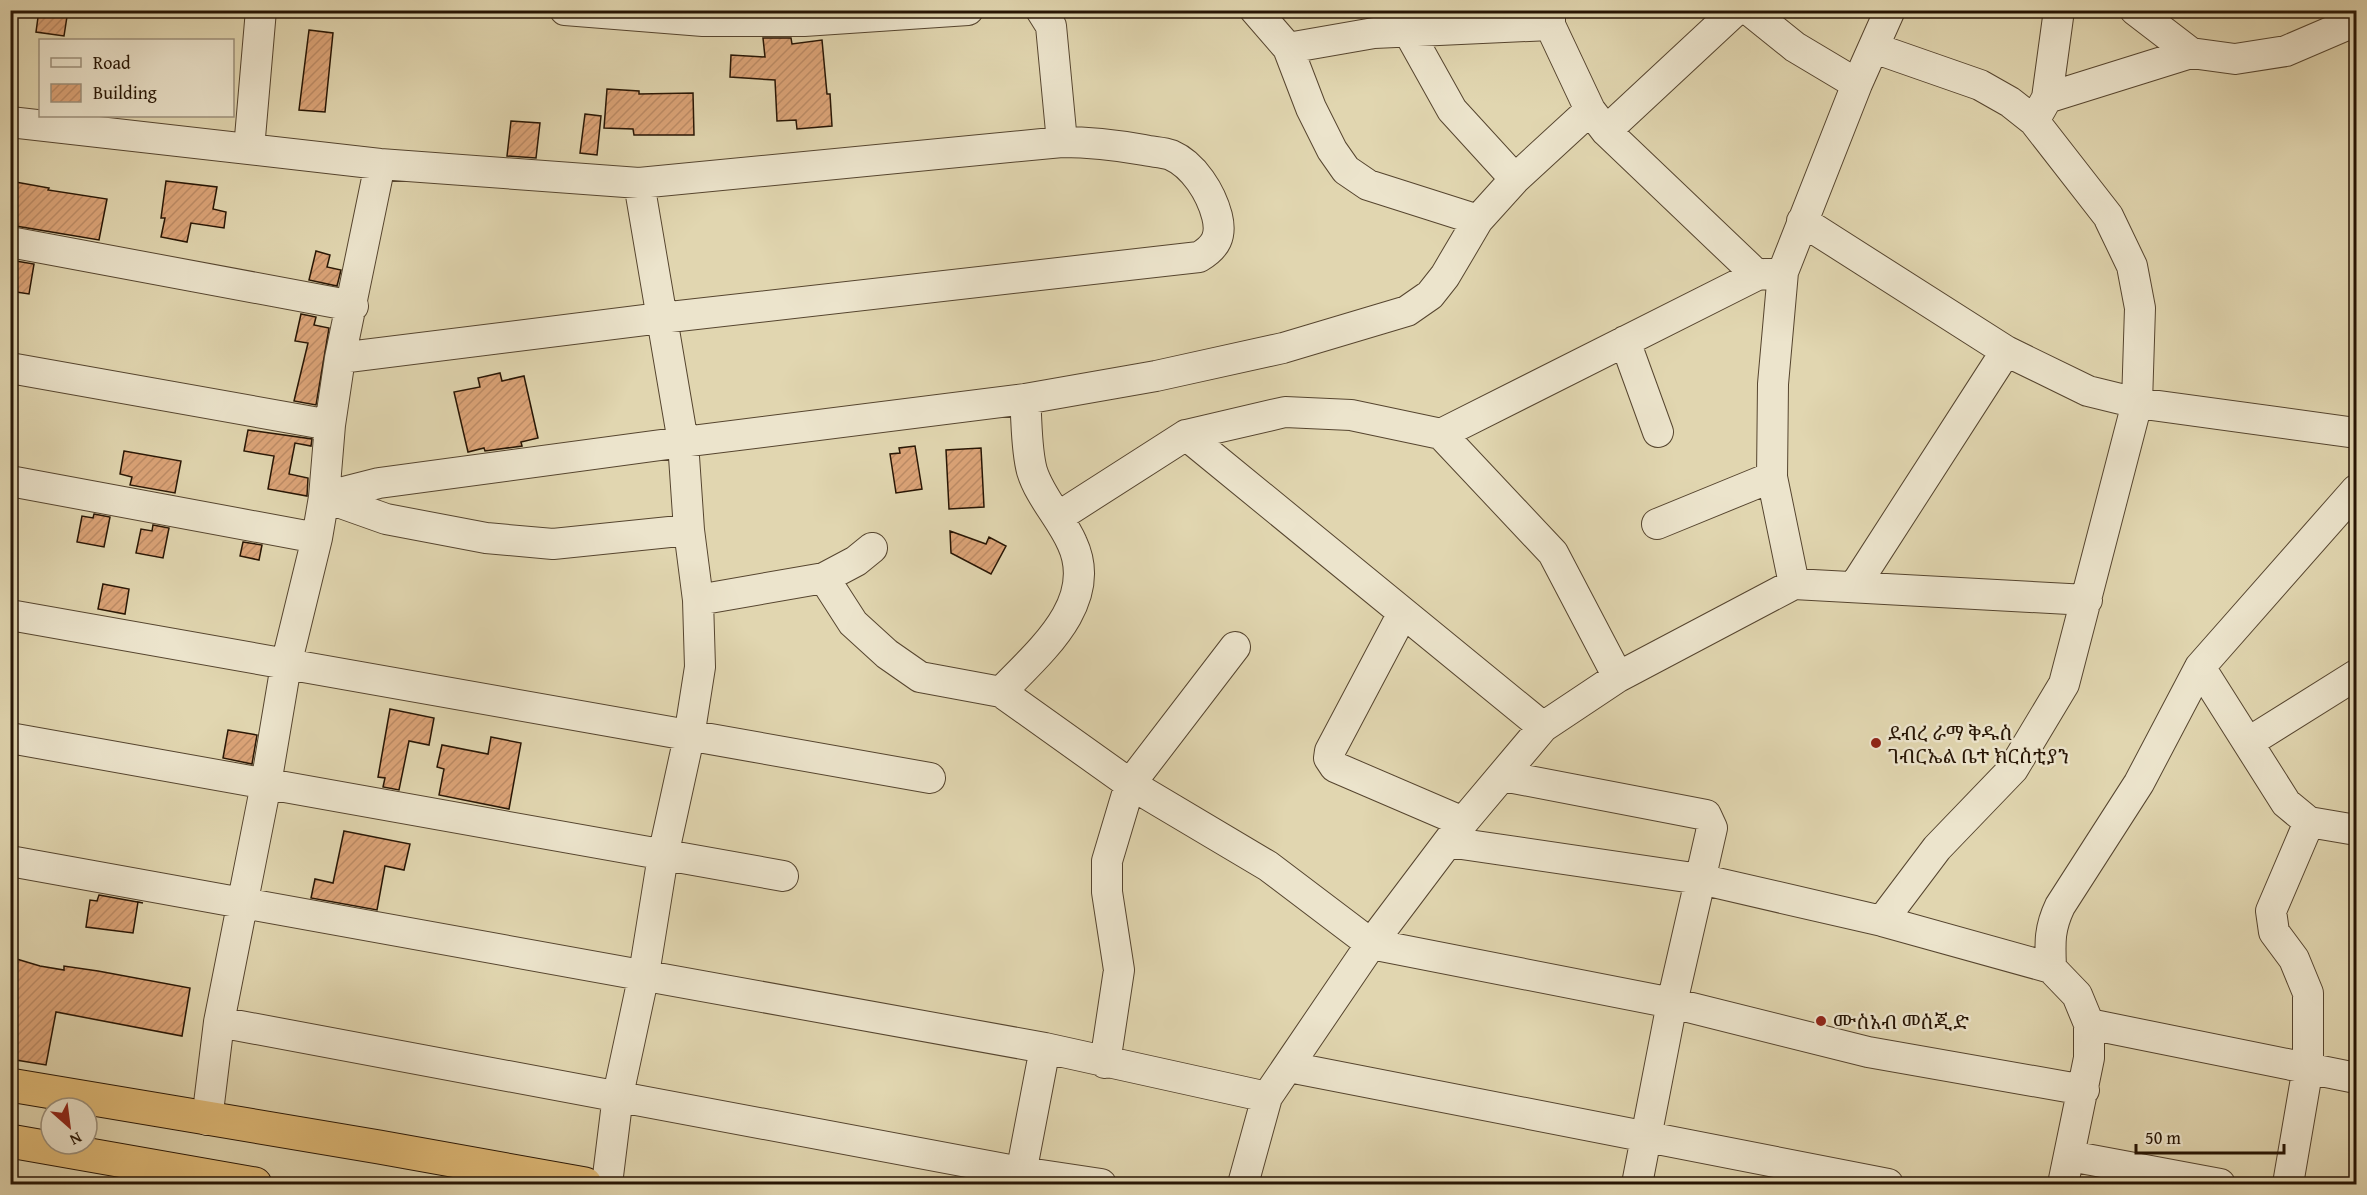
<svg xmlns="http://www.w3.org/2000/svg" width="2367" height="1195" viewBox="0 0 2367 1195" font-family="'Gentium Book Plus','Noto Serif Ethiopic',serif">
<defs>
<pattern id="building-hatch" width="6" height="6" patternUnits="userSpaceOnUse" patternTransform="scale(1.5)"><rect width="6" height="6" fill="#dca478"/><path d="M-1 1l2-2M0 6l6-6M5 7l2-2" fill="none" stroke="#bd8c66"/></pattern>
</defs>
<rect width="100%" height="100%" fill="#e1d6b0"/>
<filter id="stains"><feTurbulence type="fractalNoise" baseFrequency=".00333" numOctaves="4"/><feColorMatrix values="0 0 0 0 .2 0 0 0 0 .09 0 0 0 0 .02 0 0 0 .5 -.17"/></filter>
<radialGradient id="worn" r=".72"><stop offset=".6" stop-color="#630" stop-opacity="0"/><stop offset="1" stop-color="#630" stop-opacity=".3"/></radialGradient>
<path fill="url(#building-hatch)" stroke="#271504" stroke-width="1.5" d="M39,10H68L64,36L36,32Z
M309,30L333,33L325,112L299,110Z
M763,38H791L792,44L822,40L827,94H830L832,126L797,129L796,120L777,121L775,80L730,77L731,55L765,57Z
M607,89L639,91V94L693,93L694,135H634L633,129L604,128Z
M585,114L601,116L597,155L580,153Z
M511,121L540,123L536,158L507,156Z
M10,181L49,188L48,190L107,199L99,240L10,225Z
M166,181L217,187L213,209L226,212L224,228L191,223L187,242L161,237L165,218H161Z
M316,251L330,255L327,267L341,270L337,286L309,280Z
M10,260L34,264L29,294L10,291Z
M301,314L316,317L314,325L329,328L316,405L294,401L308,343L295,341Z
M500,373L502,381L524,376L538,438L521,442L522,446L485,451L484,448L468,452L454,392L480,387L478,378Z
M248,430L312,439L311,446L295,443L289,474L308,478L307,496L268,489L274,456L244,451Z
M915,446L922,489L896,493L890,454L900,453L899,448Z
M981,448L984,507L949,509L946,450Z
M124,451L181,461L175,493L130,485L132,477L120,474Z
M94,514L110,517L104,547L77,542L82,516L93,518Z
M153,525L169,528L163,558L136,553L141,529L152,531Z
M950,531L986,544L989,537L1006,546L991,574L951,553Z
M243,542L262,545L259,560L240,556Z
M103,584L129,589L125,614L98,609Z
M390,709L434,718L429,745L409,741L399,790L383,787L385,778L378,777Z
M228,730L257,735L252,764L223,758Z
M491,737L521,743L509,809L439,795L444,769L437,767L442,745L488,754Z
M344,831L410,844L404,870L385,866L377,910L311,898L315,879L333,883Z
M99,895L143,903L138,902L133,933L86,927L90,900L97,901Z
M10,957L40,966L64,970V966L98,971L190,988L182,1036L56,1012L46,1065L10,1059Z"/>
<g fill="none" stroke-linecap="round" stroke-linejoin="round">
<defs>
<path id="minor" d="M565,10L703,21H804L968,10
M1041,10L1051,26L1062,142
M1255,10L1288,48L1311,108L1332,150L1346,170L1368,185L1478,220L1515,179L1590,110
M1550,10V25L1590,110L1606,131L1757,275
M1749,10L1795,47L1857,84
M2135,10L2191,53
M1409,33L1452,110L1515,179
M1288,48L1374,33L1550,25
M1874,48L1980,85L2010,102L2034,121L2108,216L2132,266L2140,308L2137,403L2064,684L2013,769L1937,848L1882,921
M2047,98L2059,10
M2034,121L2047,98L2191,53L2235,59L2286,51L2356,21
M10,122L380,164L639,183L1062,142C1090,142 1116,145 1144,150C1152,152 1163,152 1171,155C1194,165 1211,193 1217,216C1222,236 1216,247 1199,257L661,318L340,358
M1606,131L1736,10
M249,149L261,10
M1802,221L2006,351L2088,391L2137,403L2356,433
M10,242L353,306
M1625,341L1658,432
M10,368L330,425
M1441,434L1553,553L1618,677
M1186,435L1543,727
M10,481L317,538
M324,497L379,483L683,442L1025,399L1156,376L1283,348L1407,311L1430,295L1445,276L1478,220
M324,497L386,519L486,538L553,544L689,530
M1058,517L1186,435L1285,412L1351,415L1441,434L1757,275L1783,272
M1657,524L1772,477
M824,578L856,561L872,548
M1794,584L1772,477L1773,384L1783,272L1857,84L1890,10
M1854,587L2006,351
M698,600L824,578L853,623L887,654L920,677L1001,692L1130,784L1268,866L1371,944L1672,1003L1868,1052L2084,1090
M1403,613L1330,751L1329,758L1335,767L1463,822
M10,615L930,778
M2200,667L2286,803L2309,822L2356,830
M1001,692C1038,653 1100,603 1072,543C1061,518 1040,497 1032,471C1026,449 1027,422 1025,399
M10,738L783,876
M2249,742L2356,675
M1503,776L1706,815L1712,828L1672,1003L1637,1184
M1448,842L1700,879L1882,921L2051,968L2077,995L2089,1024V1058L2063,1184
M10,861L1045,1048L1267,1097
M2051,968C2050,943 2049,929 2060,906L2139,783L2200,667L2356,490
M219,1022L1021,1172L1101,1184
M2089,1024L2356,1078
M1105,1063L1119,970L1107,892V861L1130,784L1235,647
M1289,1067L1888,1184
M207,1120L219,1022L266,784L286,665L317,538L324,497L330,425L340,358L380,164
M2070,1156L2220,1184
M607,1184L618,1095L644,974L663,856L689,737L700,667L698,600L689,530L683,442L639,183
M1019,1184L1045,1048
M1243,1184L1267,1097L1371,944L1463,822L1543,727L1618,677L1794,584L2087,600
M2288,1184L2308,1067V993L2294,959L2274,932L2271,911L2309,822"/>
<path id="highway" d="M10,1085L379,1147L585,1184
M10,1141L255,1184"/>
</defs>
<use href="#minor" stroke="#56452f" stroke-width="32"/>
<use href="#highway" stroke="#271504" stroke-width="35"/>
<use href="#minor" stroke="#ece4cc" stroke-width="30"/>
<use href="#highway" stroke="#e0bb78" stroke-width="33"/>
</g>
<g fill="#8f2418" stroke="#ece4cc" stroke-width="2">
<circle cx="1876" cy="743" r="6"/>
<circle cx="1821" cy="1021" r="6"/>
</g>
<g text-anchor="middle" dominant-baseline="central" stroke-width="5" stroke-linejoin="round" paint-order="stroke">
<g font-size="20" fill="#271504" stroke="#ece4cc" text-anchor="start">
<text x="1888" y="732">ደብረ ራማ ቅዱስ<tspan x="1888" dy="23">ገብርኤል ቤተ ክርስቲያን</tspan></text>
<text x="1833" y="1021">ሙስአብ መስጂድ</text>
</g>
</g>
<rect width="2367" height="1195" fill="none" stroke="#e1d6b0" stroke-width="36"/>
<rect x="12" y="12" width="2343" height="1171" fill="none" stroke="#271504" stroke-width="3"/>
<rect x="18" y="18" width="2331" height="1159" fill="none" stroke="#271504" stroke-width="1.5"/>
<rect x="39" y="39" width="195" height="78" fill="#ece4cc" stroke="#9d917c" stroke-width="1.5"/>
<rect x="51" y="58" width="30" height="9" fill="#ece4cc" stroke="#9d917c" stroke-width="1.5"/>
<text x="93" y="69" font-size="18" fill="#271504">Road</text>
<rect x="51" y="84" width="30" height="18" fill="url(#building-hatch)" stroke="#9d917c" stroke-width="1.5"/>
<text x="93" y="99" font-size="18" fill="#271504">Building</text>
<g transform="translate(69 1126) rotate(152)"><circle r="28" fill="#ece4cc" stroke="#9d917c" stroke-width="1.5"/>
<path d="M0-4.5L10 22L0 15L-10 22Z" fill="#8f2418"/>
<text y="-9" font-size="16" font-weight="bold" text-anchor="middle" fill="#271504">N</text>
</g>
<path d="M2136 1144v9h148v-9" fill="none" stroke="#271504" stroke-width="3"/>
<text x="2145" y="1144" font-size="18" fill="#271504" stroke="#ece4cc" stroke-width="4.5" paint-order="stroke">50 m</text>
<rect width="100%" height="100%" filter="url(#stains)"/>
<rect width="100%" height="100%" fill="url(#worn)"/>
</svg>
